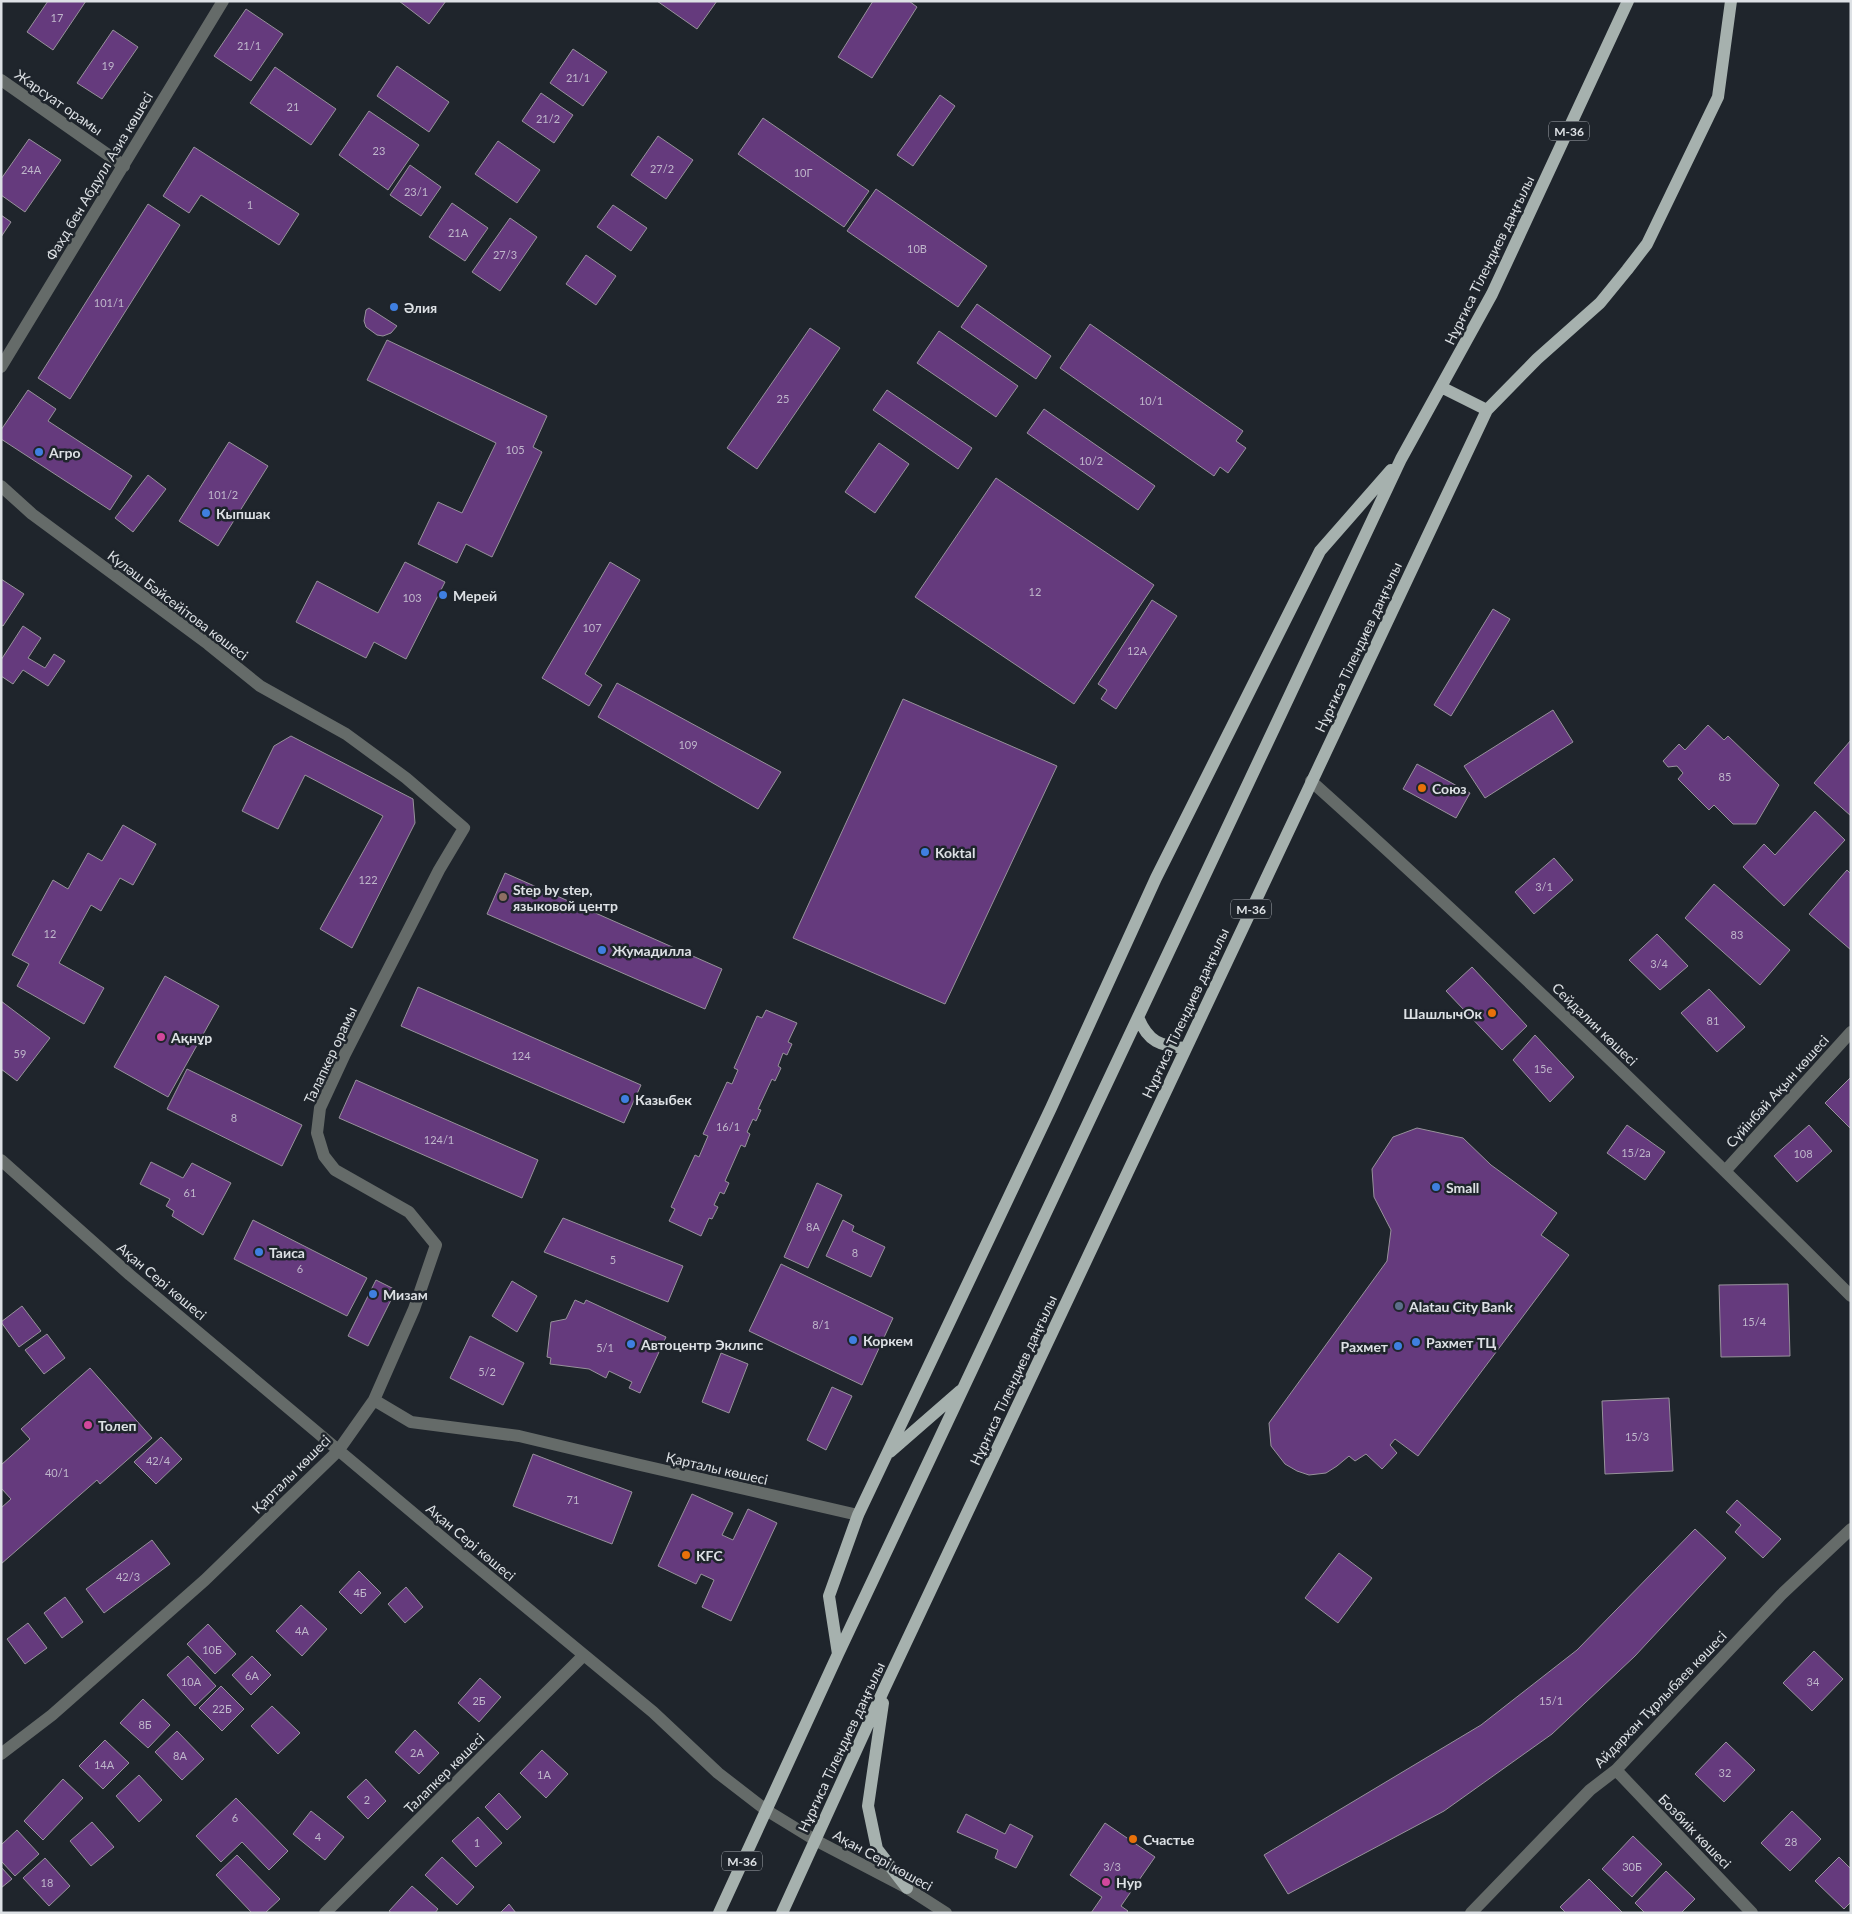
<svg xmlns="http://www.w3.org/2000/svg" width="1852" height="1914" viewBox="0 0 1852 1914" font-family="Lato,sans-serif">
<rect width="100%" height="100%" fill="#1f252c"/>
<path fill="#653a7d" stroke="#97929b" d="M48,1H86L53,50L27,32Z
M399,1H446L429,24Z
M657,1H717L697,29Z
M873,1H909L917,7L872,78L838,57Z
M246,9L283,34L251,81L214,56Z
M113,30L138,47L102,99L77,83Z
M573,49L607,72L583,106L550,83Z
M397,66L449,102L429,132L377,96Z
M275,67L336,109L311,145L250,103Z
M541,93L573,115L554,143L522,121Z
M940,95L955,106L913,166L897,155Z
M369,111L419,145L388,190L339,155Z
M763,118L869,191L844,227L738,154Z
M658,136L693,160L666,199L631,175Z
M29,139L61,160L25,212L1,195V179Z
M498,141L540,170L517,203L475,174Z
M194,147L299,214L279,245L201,195L189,213L163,196Z
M410,165L441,187L421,216L390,195Z
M876,189L987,266L958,307L847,231Z
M452,203L488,228L465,261L429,237Z
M148,204L180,225L70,399L38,378Z
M613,205L647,228L631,251L597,227Z
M1,215L11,222L1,237Z
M510,218L537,237L500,291L472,272Z
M586,255L616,276L596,305L566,284Z
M977,304L1051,356L1036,379L961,327Z
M369,308L397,326L391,333L383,336L377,335L366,327L364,321L366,310Z
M1090,324L1243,431L1236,441L1246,448L1228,473L1220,467L1214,476L1060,368Z
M810,328L840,348L757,469L727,448Z
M939,331L1018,386L996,417L917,363Z
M387,340L547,416L533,447L542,452L492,557L466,544L457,563L418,544L438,502L462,513L496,443L367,380Z
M28,390L56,409L48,421L132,476L110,510L1,439V430Z
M887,390L972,448L958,469L873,410Z
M1044,409L1155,486L1138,510L1027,433Z
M229,442L268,466L218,546L179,521Z
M879,443L909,464L875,513L845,492Z
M148,475L166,489L133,532L115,518Z
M996,478L1154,585L1074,704L915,597Z
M405,562L445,582L406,659L374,642L366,658L296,622L317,581L378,613Z
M610,562L640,580L585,674L602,685L589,706L542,678Z
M1,579L24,594L3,626L1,625Z
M1152,600L1177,616L1116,709L1101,699L1107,690L1098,684Z
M1493,609L1510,619L1451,716L1434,705Z
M23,626L41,638L28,658L45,668L54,654L65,661L48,686L23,670L13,684L1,676V660Z
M617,683L781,772L758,809L598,717Z
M903,699L1057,766L945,1004L793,938Z
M1553,710L1573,742L1485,798L1464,766Z
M1708,725L1724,740L1728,736L1779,785L1756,824H1733L1714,805L1709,810L1678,779L1683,773L1677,766L1668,767L1663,761L1679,744L1685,750Z
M291,736L413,799L415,823L352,948L320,929L383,816L305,775L278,829L242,811L274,746Z
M1851,740V816L1814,783Z
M1417,764L1470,793L1456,818L1403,789Z
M1815,811L1845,840L1784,906L1743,867L1764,844L1775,855Z
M123,825L156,844L133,885L120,878L101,911L91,905L59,963L104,988L84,1024L17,986L29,964L12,955L53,880L68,889L88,853L102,861Z
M1554,858L1573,880L1534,914L1515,892Z
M1847,870L1851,874V950L1809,914Z
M505,873L722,969L705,1009L487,914Z
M1714,884L1790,950L1760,985L1685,918Z
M1657,934L1688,966L1660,990L1629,960Z
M1472,967L1527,1026L1502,1050L1446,991Z
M165,976L219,1006L168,1097L114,1067Z
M418,987L641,1085L624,1123L401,1026Z
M1709,989L1745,1027L1717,1052L1681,1013Z
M1,1001L50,1038L17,1081L1,1069Z
M766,1010L797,1023L788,1042L792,1044L787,1055L783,1053L778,1066L781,1068L775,1081L772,1079L758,1109L761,1110L756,1121L753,1119L747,1132L750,1134L745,1147L741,1145L725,1181L729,1183L724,1194L720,1192L714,1205L718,1207L712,1219L709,1218L701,1236L669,1221L675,1209L671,1207L695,1155L699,1157L708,1136L703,1134L727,1082L732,1084L738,1070L734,1068L757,1016L762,1018Z
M1535,1035L1574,1077L1550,1102L1513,1060Z
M187,1069L302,1125L282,1166L167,1109Z
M1851,1077V1129L1825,1103Z
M356,1080L538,1160L522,1198L339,1118Z
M1627,1125L1665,1152L1645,1180L1607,1153Z
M1809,1125L1832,1151L1797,1182L1774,1156Z
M1417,1128L1463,1138L1491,1165L1557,1213L1541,1235L1569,1255L1418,1456L1395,1439L1390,1445L1397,1453L1382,1469L1366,1454L1355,1461L1349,1456L1337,1466L1326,1473L1309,1475L1297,1471L1285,1464L1271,1446L1269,1423L1387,1261L1391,1230L1374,1197L1372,1169L1393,1137Z
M151,1162L183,1178L192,1163L231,1183L203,1235L172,1216L174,1211L166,1206L170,1199L140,1184Z
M817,1183L842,1195L808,1268L784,1257Z
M563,1218L683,1266L668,1302L544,1252Z
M253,1220L367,1278L347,1316L234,1259Z
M843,1220L854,1226L852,1231L885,1247L871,1277L826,1256Z
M781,1264L893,1318L862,1385L749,1331Z
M376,1280L396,1290L368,1346L348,1336Z
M512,1281L537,1296L517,1332L492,1316Z
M1788,1284L1790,1356L1721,1357L1719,1285Z
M575,1300L584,1304L586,1300L666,1337L640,1393L629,1388L632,1382L609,1371L606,1378L589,1369L550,1364L551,1358L547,1357L551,1322L566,1319Z
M22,1306L41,1331L19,1347L1,1322Z
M47,1334L65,1358L44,1374L25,1350Z
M470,1336L524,1363L503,1405L450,1378Z
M721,1353L748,1364L729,1413L702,1402Z
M90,1368L152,1438L100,1484L97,1480L1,1564V1508L11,1499L1,1488V1465L30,1439L21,1429Z
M832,1387L852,1396L826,1450L807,1440Z
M1669,1398L1673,1471L1605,1474L1602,1401Z
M161,1437L182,1459L156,1484L134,1462Z
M533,1454L632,1492L612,1544L513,1506Z
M692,1494L733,1513L722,1535L733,1540L748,1509L777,1523L731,1621L702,1607L714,1580L701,1574L696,1584L658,1566Z
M1737,1500L1781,1539L1763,1558L1735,1532L1741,1525L1726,1512Z
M1695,1529L1726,1558L1635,1656L1552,1734L1444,1811L1288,1894L1264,1855L1481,1725L1577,1650Z
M152,1540L170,1564L104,1613L86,1589Z
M1339,1553L1372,1578L1338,1623L1305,1598Z
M359,1571L381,1593L361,1614L339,1592Z
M406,1587L423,1607L405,1623L388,1604Z
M65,1597L83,1622L62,1638L44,1613Z
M301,1605L327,1629L302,1656L276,1631Z
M28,1623L47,1648L25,1664L7,1639Z
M208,1624L236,1654L215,1674L187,1644Z
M1814,1651L1843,1679L1812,1711L1783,1683Z
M188,1656L216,1686L195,1706L167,1675Z
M252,1656L271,1675L251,1695L232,1675Z
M480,1678L501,1697L479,1722L458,1703Z
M221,1686L244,1709L222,1731L199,1708Z
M143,1699L170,1725L148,1748L120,1723Z
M272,1706L300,1733L278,1754L251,1726Z
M415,1730L439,1753L419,1774L395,1752Z
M177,1731L204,1759L182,1780L155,1752Z
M105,1740L129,1763L103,1789L79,1766Z
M1726,1742L1755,1770L1724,1802L1695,1774Z
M542,1750L568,1774L546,1798L520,1773Z
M139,1775L162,1800L139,1822L116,1796Z
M63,1779L83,1798L43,1840L24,1821Z
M366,1779L386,1801L368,1819L347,1797Z
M499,1793L521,1817L507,1830L485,1807Z
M236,1798L288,1851L269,1870L242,1842L221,1862L196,1836Z
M311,1811L344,1837L325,1860L293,1834Z
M1792,1811L1821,1839L1790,1871L1761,1843Z
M966,1814L1005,1834L1010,1824L1033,1836L1016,1868L995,1858L998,1850L957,1832Z
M478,1817L502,1843L476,1867L452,1841Z
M92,1822L114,1847L91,1866L70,1841Z
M1105,1823L1155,1857L1121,1906L1128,1911L1126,1913H1091L1102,1897L1070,1875Z
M17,1830L39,1854L15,1876L1,1861V1845Z
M1633,1836L1662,1864L1632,1897L1602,1869Z
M237,1855L280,1899L265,1913H252L216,1875Z
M442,1857L474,1887L457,1905L425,1875Z
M1839,1857L1851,1869V1902L1844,1909L1815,1881Z
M45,1858L70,1886L49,1906L23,1878Z
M1,1867L12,1879L1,1888Z
M1666,1871L1695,1899L1681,1913H1645L1635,1903Z
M1589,1879L1623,1913H1566L1560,1907Z
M412,1886L438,1909L435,1913H392L389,1911Z
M509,1904L516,1913H500Z"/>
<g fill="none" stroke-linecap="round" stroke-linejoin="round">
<path stroke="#656b69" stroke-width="12" d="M1,80L124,166
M1,367L223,1
M1,486L32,514L208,644L260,686L346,734L406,778L464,828L439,870L345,1054L320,1108L317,1133L324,1156L335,1170L409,1212L436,1245L414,1309L374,1400
M1311,781C1496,947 1675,1120 1851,1296
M1,1160L130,1275L469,1560L653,1712L718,1773L766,1810L815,1840L907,1888L946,1913
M1726,1170L1851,1032
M1,1754L52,1715L205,1580L338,1451L374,1400L411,1422L519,1436L636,1464L858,1515
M1616,1770L1752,1913
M325,1913L584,1655
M1471,1913L1590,1790L1616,1770L1781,1595L1851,1529"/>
<path stroke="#a6b1ae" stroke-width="12" d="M1441,387L1487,410
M1138,1017C1148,1042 1160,1046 1186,1048
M890,1452L960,1391
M838,1654L829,1596L858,1515L1051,1108L1156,878L1320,551L1391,470
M883,1703L868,1806L877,1849L907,1888
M719,1913L838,1654L1401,459L1492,294L1628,1
M782,1913L885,1687L1487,410L1537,359L1600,303L1627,270L1647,244L1718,97L1731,1"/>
</g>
<g fill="#3f7fe0" stroke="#1f252c" stroke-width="2">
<circle cx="394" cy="307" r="5"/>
<circle cx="39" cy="452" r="5"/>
<circle cx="206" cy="513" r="5"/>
<circle cx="443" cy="595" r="5"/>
<circle cx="925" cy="852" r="5"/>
<circle cx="602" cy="950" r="5"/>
<circle cx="625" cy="1099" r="5"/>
<circle cx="1436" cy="1187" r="5"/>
<circle cx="259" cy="1252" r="5"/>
<circle cx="373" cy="1294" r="5"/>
<circle cx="853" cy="1340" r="5"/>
<circle cx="1416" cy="1342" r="5"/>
<circle cx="631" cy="1344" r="5"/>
<circle cx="1398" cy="1346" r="5"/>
</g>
<g fill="#e8710a" stroke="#1f252c" stroke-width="2">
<circle cx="1422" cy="788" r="5"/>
<circle cx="1492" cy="1013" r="5"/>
<circle cx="686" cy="1555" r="5"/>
<circle cx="1133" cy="1839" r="5"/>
</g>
<circle fill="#8d6e63" stroke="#1f252c" stroke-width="2" cx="503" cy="897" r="5"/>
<g fill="#d1479c" stroke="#1f252c" stroke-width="2">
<circle cx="161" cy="1037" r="5"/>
<circle cx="88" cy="1425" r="5"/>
<circle cx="1106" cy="1882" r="5"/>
</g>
<circle fill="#5c6f8a" stroke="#1f252c" stroke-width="2" cx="1399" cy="1306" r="5"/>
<g text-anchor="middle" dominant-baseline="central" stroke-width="5" stroke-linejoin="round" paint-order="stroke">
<g font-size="11" fill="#bfb7cb">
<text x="57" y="17">17</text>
<text x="249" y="45">21/1</text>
<text x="108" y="65">19</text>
<text x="578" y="77">21/1</text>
<text x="293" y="106">21</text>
<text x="548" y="118">21/2</text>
<text x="379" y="150">23</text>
<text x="662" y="168">27/2</text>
<text x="31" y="169">24А</text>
<text x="803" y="172">10Г</text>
<text x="416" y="191">23/1</text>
<text x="250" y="204">1</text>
<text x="458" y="232">21А</text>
<text x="917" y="248">10В</text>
<text x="505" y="254">27/3</text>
<text x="109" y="302">101/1</text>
<text x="783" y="398">25</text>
<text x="1151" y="400">10/1</text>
<text x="515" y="449">105</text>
<text x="1091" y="460">10/2</text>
<text x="223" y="494">101/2</text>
<text x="1035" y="591">12</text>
<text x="412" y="597">103</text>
<text x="592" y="627">107</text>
<text x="1137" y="650">12А</text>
<text x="688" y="744">109</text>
<text x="1725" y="776">85</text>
<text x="368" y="879">122</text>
<text x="1544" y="886">3/1</text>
<text x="50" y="933">12</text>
<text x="1737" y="934">83</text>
<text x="1659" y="963">3/4</text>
<text x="1713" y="1020">81</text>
<text x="20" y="1053">59</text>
<text x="521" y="1055">124</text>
<text x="1543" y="1068">15е</text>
<text x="234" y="1117">8</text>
<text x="728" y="1126">16/1</text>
<text x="439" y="1139">124/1</text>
<text x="1636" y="1152">15/2а</text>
<text x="1803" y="1153">108</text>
<text x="190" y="1192">61</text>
<text x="813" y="1226">8А</text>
<text x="855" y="1252">8</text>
<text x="613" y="1259">5</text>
<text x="300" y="1268">6</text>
<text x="1754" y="1321">15/4</text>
<text x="821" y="1324">8/1</text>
<text x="605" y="1347">5/1</text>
<text x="487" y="1371">5/2</text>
<text x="1637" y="1436">15/3</text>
<text x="158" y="1460">42/4</text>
<text x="57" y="1472">40/1</text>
<text x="573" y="1499">71</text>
<text x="128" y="1576">42/3</text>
<text x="360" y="1592">4Б</text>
<text x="302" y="1630">4А</text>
<text x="212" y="1649">10Б</text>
<text x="252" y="1675">6А</text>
<text x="191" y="1681">10А</text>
<text x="1813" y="1681">34</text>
<text x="479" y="1700">2Б</text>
<text x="1551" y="1700">15/1</text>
<text x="222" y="1708">22Б</text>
<text x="145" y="1724">8Б</text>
<text x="417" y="1752">2А</text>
<text x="180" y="1755">8А</text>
<text x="104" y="1764">14А</text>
<text x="1725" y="1772">32</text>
<text x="544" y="1774">1А</text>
<text x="367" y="1799">2</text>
<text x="235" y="1817">6</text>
<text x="318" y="1836">4</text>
<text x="1791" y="1841">28</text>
<text x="477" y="1842">1</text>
<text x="1112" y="1866">3/3</text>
<text x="1632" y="1866">30Б</text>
<text x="47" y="1882">18</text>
</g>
<g fill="#1f252c" stroke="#a4a9ae" stroke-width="1">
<rect x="1549" y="121.5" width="40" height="19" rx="4"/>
<rect x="1231" y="899.5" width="40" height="19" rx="4"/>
<rect x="722" y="1851.5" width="40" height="19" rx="4"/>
</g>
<g font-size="12" font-weight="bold" fill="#dde1e5">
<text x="1569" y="131">M-36</text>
<text x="1251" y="909">M-36</text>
<text x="742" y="1861">M-36</text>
</g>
<g font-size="14" fill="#dde1e5" stroke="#1f252c">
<text transform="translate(59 102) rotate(35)">Жарсуат орамы</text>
<text transform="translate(99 176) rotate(-59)">Фахд бен Абдулл Азиз көшесі</text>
<text transform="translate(1489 260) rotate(-64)">Нұрғиса Тілендиев даңғылы</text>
<text transform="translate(178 605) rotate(37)">Күләш Бәйсейітова көшесі</text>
<text transform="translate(1358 647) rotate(-65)">Нұрғиса Тілендиев даңғылы</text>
<text transform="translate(1185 1013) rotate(-65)">Нұрғиса Тілендиев даңғылы</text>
<text transform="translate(1595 1024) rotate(44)">Сейдалин көшесі</text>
<text transform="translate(330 1055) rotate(-65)">Талапкер орамы</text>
<text transform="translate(1777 1091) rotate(-48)">Сүйінбай Ақын көшесі</text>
<text transform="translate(162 1281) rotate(40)">Ақан Сері көшесі</text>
<text transform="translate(1013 1380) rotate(-65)">Нұрғиса Тілендиев даңғылы</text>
<text transform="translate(717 1468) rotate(13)">Қарталы көшесі</text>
<text transform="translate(291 1474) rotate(-45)">Қарталы көшесі</text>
<text transform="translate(471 1542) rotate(40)">Ақан Сері көшесі</text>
<text transform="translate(1660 1699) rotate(-46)">Айдархан Тұрлыбаев көшесі</text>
<text transform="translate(841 1747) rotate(-65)">Нұрғиса Тілендиев даңғылы</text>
<text transform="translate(444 1773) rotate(-45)">Талапкер көшесі</text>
<text transform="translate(1695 1831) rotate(46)">Бозбиік көшесі</text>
<text transform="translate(883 1860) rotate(29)">Ақан Сері көшесі</text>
</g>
<g font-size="14" font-weight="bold" fill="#dde1e5" stroke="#1f252c" text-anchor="start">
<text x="404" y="307">Әлия</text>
<text x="49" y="452">Агро</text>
<text x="216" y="513">Кыпшак</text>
<text x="453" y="595">Мерей</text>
<text x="1432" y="788">Союз</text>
<text x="935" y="852">Koktal</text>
<text x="513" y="889">Step by step,<tspan x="513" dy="16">языковой центр</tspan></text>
<text x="612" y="950">Жумадилла</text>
<text x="1482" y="1013" text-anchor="end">ШашлычОк</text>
<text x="171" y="1037">Ақнұр</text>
<text x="635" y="1099">Казыбек</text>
<text x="1446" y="1187">Small</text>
<text x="269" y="1252">Таиса</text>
<text x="383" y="1294">Мизам</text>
<text x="1409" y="1306">Alatau City Bank</text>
<text x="863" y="1340">Коркем</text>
<text x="1426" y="1342">Рахмет ТЦ</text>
<text x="641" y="1344">Автоцентр Эклипс</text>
<text x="1388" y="1346" text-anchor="end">Рахмет</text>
<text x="98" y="1425">Толеп</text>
<text x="696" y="1555">KFC</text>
<text x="1143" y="1839">Счастье</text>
<text x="1116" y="1882">Нур</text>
</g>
</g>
<rect width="1852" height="1914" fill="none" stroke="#dde1e5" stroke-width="5"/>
</svg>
